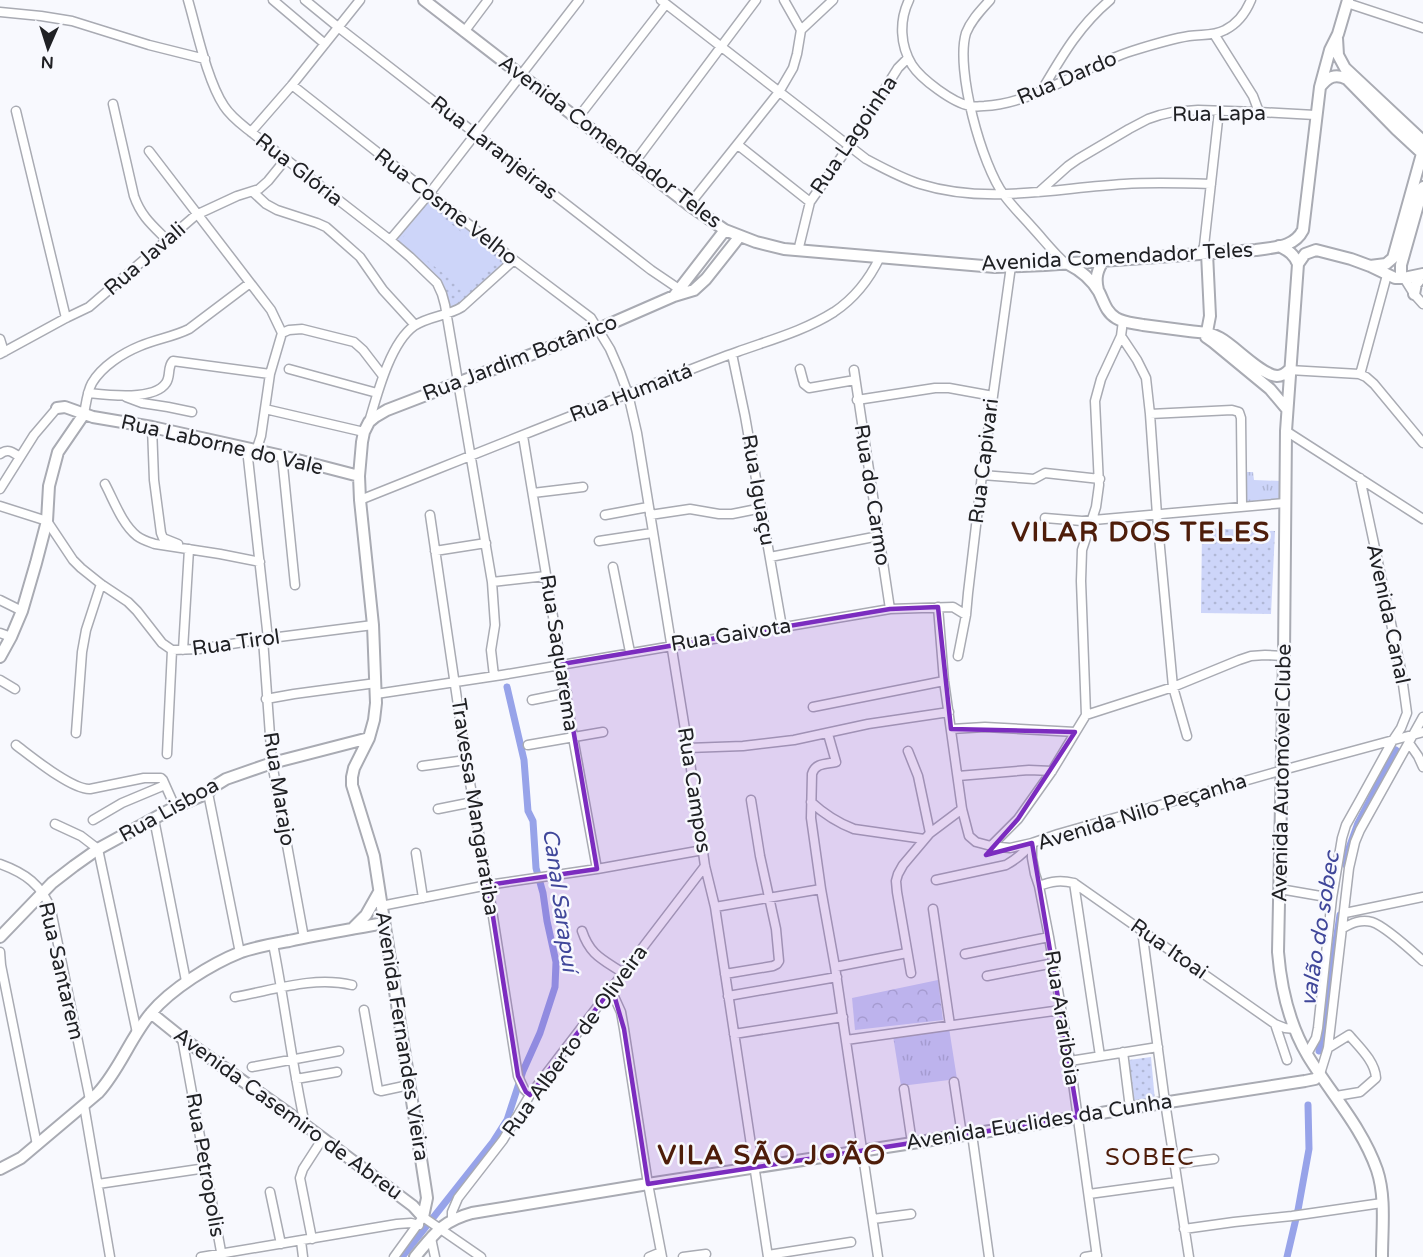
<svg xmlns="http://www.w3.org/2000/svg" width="1423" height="1257" viewBox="0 0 1423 1257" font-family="'Varela Round',sans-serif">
<defs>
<pattern id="grass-tufts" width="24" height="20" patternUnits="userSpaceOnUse" patternTransform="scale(1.5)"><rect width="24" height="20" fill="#cdd5f9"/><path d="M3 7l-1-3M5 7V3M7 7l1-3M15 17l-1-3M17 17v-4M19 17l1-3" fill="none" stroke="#b0b7d5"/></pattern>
<pattern id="forest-crowns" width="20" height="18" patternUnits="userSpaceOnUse" patternTransform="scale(1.5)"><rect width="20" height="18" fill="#cdd5f9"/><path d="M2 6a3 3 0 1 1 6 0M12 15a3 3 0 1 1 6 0" fill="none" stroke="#b0b7d5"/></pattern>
<pattern id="park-dots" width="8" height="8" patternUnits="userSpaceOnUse" patternTransform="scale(1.5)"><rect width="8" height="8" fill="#cdd5f9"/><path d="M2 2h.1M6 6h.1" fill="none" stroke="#b0b7d5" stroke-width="1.8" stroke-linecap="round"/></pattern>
</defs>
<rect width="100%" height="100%" fill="#f8f9fe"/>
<path fill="url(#grass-tufts)" d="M1246,472H1253L1254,480L1282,481L1281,499L1244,504Z
M949,1028L957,1079L901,1086L893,1036Z"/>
<path fill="url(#forest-crowns)" d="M938,980L943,1020L855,1030L852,998Z"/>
<path fill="url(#park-dots)" d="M429,201L439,207L508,260L459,305L451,308L447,305L438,286L396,241L425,204Z
M1202,528L1275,531L1271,614L1201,613Z
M1151,1057L1155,1101L1133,1103L1129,1060Z"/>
<path fill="#cdd5f9" d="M428,206L496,259L468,293L401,240Z"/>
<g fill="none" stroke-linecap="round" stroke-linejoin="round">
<path stroke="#97a3e9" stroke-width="7" d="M1346,865L1348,851L1358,823L1396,750
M1319,1051L1340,915
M402,1257L493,1142L507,1120L523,1071L540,1033L555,987L556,962L547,921L543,893L536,868L533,821L528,811L524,760L507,687
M1287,1257L1298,1210L1309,1149L1308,1105"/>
<defs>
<path id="minor" d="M188,0C197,31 207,80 224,106C231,117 241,124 251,132L390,240L410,257L437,283L442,294L445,305L492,582L495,625L491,650L494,676
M273,0L325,44
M305,0L338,27L651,270L682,291
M661,0L866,159C883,168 901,178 920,184C987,205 1056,188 1124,184C1153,182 1182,183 1211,184
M909,0C899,21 900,45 912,65C921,79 953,103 970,106C975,107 980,106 984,106C1034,104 1084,66 1132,51C1151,45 1170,39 1189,36C1202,34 1214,36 1225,30C1237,24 1246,12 1251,0
M990,0C981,10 971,20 966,33C955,69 982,166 1004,195C1012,206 1022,216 1031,226C1043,239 1053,252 1065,263
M1347,3L1423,28
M0,12L41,16L72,21L149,45L205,59
M801,30L833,0
M464,32L488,0
M1214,34L1253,96L1259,112
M292,85L514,260L591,318L610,349L620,372L628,394L637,433L688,748L705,866L715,907L768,1257
M1042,90C1062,56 1079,26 1110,0
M113,104L134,196C141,216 152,225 166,239
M16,111L66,318
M577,119L666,4
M251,132L292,85L360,0
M738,145L810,202
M149,151L271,310L282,333L270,374L261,436L256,451
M634,163L756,0
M253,192L266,204L277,210L317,223L326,227L334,234L360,257L383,290L415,325
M1039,192L1068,166L1078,159L1129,129L1148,119L1160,115L1173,112L1198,110L1259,112L1315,115
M689,205L779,92L793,68L797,54L801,30L784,0
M390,240L429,194L579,0
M798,251L810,202L849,146L898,68L908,58
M1201,253L1204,246L1219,111
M1404,278L1414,294L1423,304
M282,333L289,330L302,329L354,342L363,350L383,376
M1121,336L1137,360L1146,378L1150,414L1157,515L1173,687L1187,736
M0,339L4,352
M0,354L66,318L89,307L196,215L237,196L259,189L268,181L285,160
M732,354L745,416L782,627
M289,369L377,393
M800,369L804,384L809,388L855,380
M854,370L890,609
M1289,370L1359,374L1366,377L1374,384L1423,443
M1359,374L1361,371L1387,275
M88,393C107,395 154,401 166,383C171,376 167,367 173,361L270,374
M126,397L142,403L168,407L192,412
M857,400L935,388H949L993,396
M265,409L364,432
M84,414C86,404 87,392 92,383C102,366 123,353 140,346C156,339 173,337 189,329L250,283
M1150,414L1232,410L1239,412L1241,418L1242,507
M369,422C377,395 390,343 414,326C429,316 448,316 462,307L514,260
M152,427L154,480L161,533L163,538L178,544
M1286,431L1423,519
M523,436L573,737L597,869
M247,449L268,639
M0,454C8,448 12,452 20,457
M282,456L295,585
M982,475L1034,479L1045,473L1100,479
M105,484C114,501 122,524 137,536C142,540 149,542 155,544L220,554L260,562
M0,489L34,435L57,408
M533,493L583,487
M360,500C463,459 566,417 669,378C692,369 714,360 737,352C770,340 804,331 834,312C855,298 869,280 880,257
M0,506L47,521L73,560L81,568L101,584L128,602L137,611L162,643L172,650L199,649L263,639L373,625
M430,515L466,760L488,885L518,1076L524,1089L530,1095
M605,515L648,507
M650,515L690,509L719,514H732L762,508
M1045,518L1082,521L1285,503
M599,541L652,533
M435,551L486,543
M770,557L879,536
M613,567L630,652
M492,582L546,576
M0,600L22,611
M938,607L944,681L962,809L969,836L976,842L991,846L1010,848L1032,843L1058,834L1283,770L1423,732
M0,633L11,637
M263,639L272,763L304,938
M183,650L189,549
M958,656L966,615L968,593L982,475L1011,266
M0,680L15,689
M376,694L502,675L890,609L953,607L966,615
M266,699L294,694L376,683
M532,700L567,693
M813,707L944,681
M1086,715L1081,581L1082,550L1096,507L1099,485L1095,401L1101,379L1121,336L1123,321
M951,729L985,727L1075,732
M76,733L82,652L86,630L101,584
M828,734L836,762C826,764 815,763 812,774L811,818L821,889L835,967L878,1257
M1409,743L1418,756L1423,767
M16,745C32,757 72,790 90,789L144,778H161L163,780L175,807
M528,745L603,732
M688,748L743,746L794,740L868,724L949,712
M908,751L918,776L930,833
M167,754L172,650
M422,766L466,760
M958,776L1029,770L1052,771
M208,793L240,953
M811,802C823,813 838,823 854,829L924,839
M438,809L473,802
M154,819L186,981
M93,820L122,803L165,785
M55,824L81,836L98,849L137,1033
M1032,843V858L1035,874L1039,886L1049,937L1070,1061L1097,1257
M991,846L1018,819L1052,771L1086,715L1173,687L1239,660L1251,656L1265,655L1284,656
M416,853L423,898
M0,864C25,873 42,885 51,910L90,1100
M936,880L1006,865C1017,859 1024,853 1032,843
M1074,883L1100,1056
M1039,886C1052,881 1061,880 1074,883L1275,1024L1285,1028L1295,1029
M1280,889L1332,898
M381,906L488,885L597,869L703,850
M715,907L821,889
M933,909L950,1025
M1345,913L1423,897
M1343,928C1352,923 1361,919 1372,922C1385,926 1412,951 1423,961
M1142,930L1165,1102L1189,1257
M582,931C590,955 602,959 623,973
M273,944C285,1004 292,1065 305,1125
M0,952L1,965L37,1145
M965,954L1049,937
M835,967L907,953
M911,973L897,892L896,881L898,874L903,865L930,833L962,809
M725,974L773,966L777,964L779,961L776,929L760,856L751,800
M987,976L1054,963
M611,990L621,1012L624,1029L648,1184L662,1257
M728,996L837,977
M235,997C274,990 313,976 352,985
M364,1010L378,1090L381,1091L409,1085
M1275,1024L1287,1060
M734,1034L843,1017
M182,1038L222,1257
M846,1040L1061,1010
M1328,1048L1349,1035C1359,1047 1375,1061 1376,1078L1360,1092L1336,1096
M1123,1052L1130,1108
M1307,1054L1316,1038L1318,1028L1332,898L1342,838L1346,825L1360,800L1393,740L1401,728L1407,713L1401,670L1360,478
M1070,1061L1158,1047
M252,1067L339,1051
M1320,1074L1328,1048L1349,868L1355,842L1360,830L1423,717
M296,1079L337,1072
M954,1082L962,1135
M904,1089L912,1143
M84,1105L110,1257
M972,1134L989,1257
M1175,1164L1214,1159
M98,1184L206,1168
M270,1192L281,1244
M1089,1194L1177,1182
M452,1219V1212L458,1198L503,1140L530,1095L705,866
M873,1219L911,1214
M1184,1229L1234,1222L1292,1216L1382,1203
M431,1238L435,1257
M312,1239L300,1178L303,1169L323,1138
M301,1241L303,1257
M768,1255L851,1242
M201,1257L397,1224L411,1223L419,1225
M394,1257L423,1217L481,1257
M649,1257L661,1252
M683,1257L706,1254
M1085,1257L1097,1255"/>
<path id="major" d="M424,0L689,205L725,230L756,242L784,249L995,267L1045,265L1256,250C1274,247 1294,248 1303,230L1320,87L1330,50L1338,34L1348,0
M1337,38L1338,55L1345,68L1423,141
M1320,87C1328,77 1335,73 1347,79L1396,129L1423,154
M1279,246C1289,251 1294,254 1298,264L1286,431L1284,656L1278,952C1281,989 1289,1024 1308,1056C1331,1094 1362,1127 1377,1170C1386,1197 1382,1229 1382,1257
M1068,264C1080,270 1092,280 1099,292C1104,302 1106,312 1116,318C1124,323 1134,323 1143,325C1158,327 1173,329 1189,331C1201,333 1207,331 1220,338C1235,346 1261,375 1277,376C1282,376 1286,373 1289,370
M1298,264L1305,254L1316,250L1351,259L1370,266L1395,278H1404L1423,274
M1370,266L1386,264L1393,258L1423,150
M1404,278L1401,274V265L1423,187
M1098,290C1095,278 1097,270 1104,260
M1414,294L1416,284L1423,275
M674,296L725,230
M1206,337L1213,342L1270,389L1286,408
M1206,337L1210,316L1207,253
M57,408L65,407L93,417L152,427L282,456L359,476
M0,657L11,637L22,611L36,563L47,521L49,486L58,452L84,414
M352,929L366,915L379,892
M0,937L52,883L74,866L98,849L175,807L208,793L213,787L226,779L272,763L369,738
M151,1013L182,1038L305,1125L413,1206L423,1217
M0,1169L21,1158L98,1093C120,1069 130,1038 151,1013C171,989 211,964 241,952C256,947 273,944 289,941C321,934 352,929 384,923
M423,1217L427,1198L426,1191L374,856L352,785V777L354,768L369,738L374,720L376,703L373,625L360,500L359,476L362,442L364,432L369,422L375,417L387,410L603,327L674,296L694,290L706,279L740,236
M415,1257C434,1234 442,1221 472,1213L648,1184L1067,1119L1130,1108L1305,1081L1315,1079L1320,1074"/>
</defs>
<use href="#minor" stroke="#a9abb3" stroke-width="11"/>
<use href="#major" stroke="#a9abb3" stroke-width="14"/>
<use href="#minor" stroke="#fff" stroke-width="8"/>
<use href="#major" stroke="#fff" stroke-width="10"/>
</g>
<path fill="#7b2cbf" fill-opacity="0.2" stroke="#7b2cbf" stroke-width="4.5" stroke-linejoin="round" d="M938,607L951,729L1075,732L1018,819L986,855L1032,843L1078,1117L648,1184L624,1029L612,988L530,1095L526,1092L518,1076L488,885L597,869L562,664L890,609Z"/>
<g text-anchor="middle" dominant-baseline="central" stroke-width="5" stroke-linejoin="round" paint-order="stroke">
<g font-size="21" fill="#202124" stroke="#f8f9fe">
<text transform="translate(1067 78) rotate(-23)">Rua Dardo</text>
<text transform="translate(1219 114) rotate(-1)">Rua Lapa</text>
<text transform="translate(854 135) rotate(-56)">Rua Lagoinha</text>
<text transform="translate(610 142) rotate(37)">Avenida Comendador Teles</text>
<text transform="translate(494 148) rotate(38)">Rua Laranjeiras</text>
<text transform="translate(299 170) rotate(38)">Rua Glória</text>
<text transform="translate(446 207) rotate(38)">Rua Cosme Velho</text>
<text transform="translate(1117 257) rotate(-3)">Avenida Comendador Teles</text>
<text transform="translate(145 259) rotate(-41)">Rua Javali</text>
<text transform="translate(520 358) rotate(-21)">Rua Jardim Botânico</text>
<text transform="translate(631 393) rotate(-21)">Rua Humaitá</text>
<text transform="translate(222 445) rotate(13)">Rua Laborne do Vale</text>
<text transform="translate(984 461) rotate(-83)">Rua Capivari</text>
<text transform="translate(758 490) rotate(80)">Rua Iguaçu</text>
<text transform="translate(872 495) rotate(81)">Rua do Carmo</text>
<text transform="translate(1388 614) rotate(78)">Avenida Canal</text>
<text transform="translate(731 635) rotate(-9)">Rua Gaivota</text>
<text transform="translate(236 643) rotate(-8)">Rua Tirol</text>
<text transform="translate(559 653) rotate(81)">Rua Saquarema</text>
<text transform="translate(1282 773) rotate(-89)">Avenida Automóvel Clube</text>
<text transform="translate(279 789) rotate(81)">Rua Marajo</text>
<text transform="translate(694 790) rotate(81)">Rua Campos</text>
<text transform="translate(475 807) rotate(81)">Travessa Mangaratiba</text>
<text transform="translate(169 810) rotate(-29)">Rua Lisboa</text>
<text transform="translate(1142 812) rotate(-17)">Avenida Nilo Peçanha</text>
<text transform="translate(1169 949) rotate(35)">Rua Itoai</text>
<text transform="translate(61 971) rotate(77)">Rua Santarem</text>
<text transform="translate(1062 1018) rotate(81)">Rua Arariboia</text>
<text transform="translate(402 1036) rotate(81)">Avenida Fernandes Vieira</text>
<text transform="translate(575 1041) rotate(-54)">Rua Alberto de Oliveira</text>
<text transform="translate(288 1114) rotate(36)">Avenida Casemiro de Abreu</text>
<text transform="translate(1039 1122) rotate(-9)">Avenida Euclides da Cunha</text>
<text transform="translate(205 1165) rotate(80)">Rua Petropolis</text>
</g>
<g font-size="22" font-style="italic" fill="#40479a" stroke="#f8f9fe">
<text transform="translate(560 900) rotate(82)">Canal Sarapuí</text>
<text transform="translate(1320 929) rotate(-81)">valão do sobec</text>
</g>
<g font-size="24" letter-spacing="1.5" fill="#4e1d0a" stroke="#f8f9fe">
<text x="1150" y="1157">SOBEC</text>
</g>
<g font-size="27" font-weight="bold" letter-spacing="1.5" fill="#4e1d0a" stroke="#f8f9fe">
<text x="1141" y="532">VILAR DOS TELES</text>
<text x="772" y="1155">VILA SÃO JOÃO</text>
</g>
</g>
<g transform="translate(48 48) rotate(183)" stroke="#f8f9fe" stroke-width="4.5" paint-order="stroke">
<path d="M0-4.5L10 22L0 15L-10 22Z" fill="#202124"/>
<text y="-9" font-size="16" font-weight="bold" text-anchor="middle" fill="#202124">N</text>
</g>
</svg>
